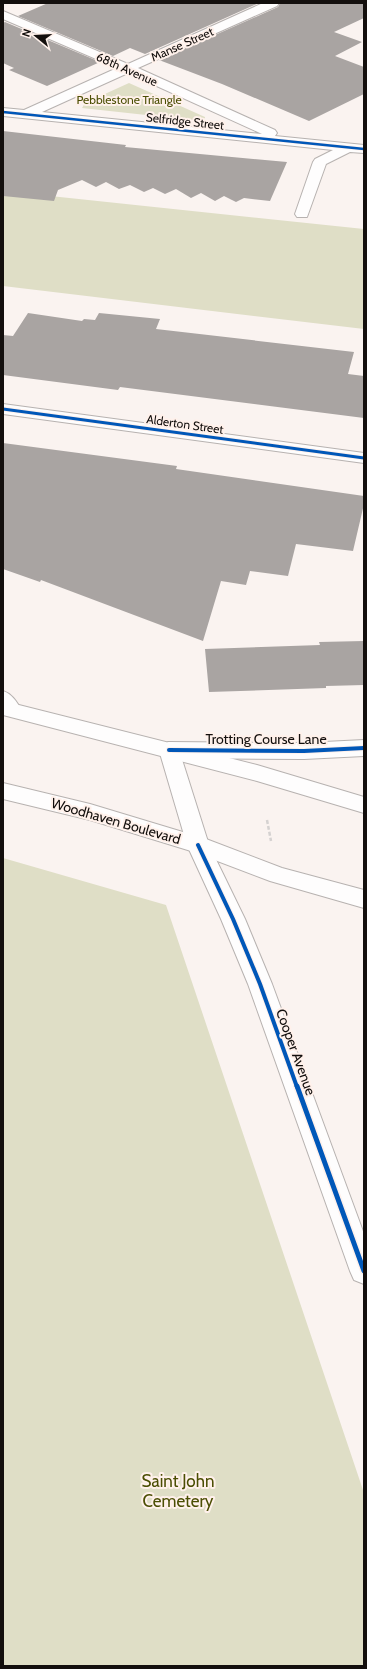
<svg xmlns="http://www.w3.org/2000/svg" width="367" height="1669" viewBox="0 0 367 1669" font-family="Cabin,sans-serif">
<rect width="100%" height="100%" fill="#faf3f0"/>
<path fill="#dfdec6" d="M129,83L205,117V118L201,121L82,108L85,103Z
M3,191L364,229V329L3,286Z
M3,858L166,905L364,1493V1666H3Z"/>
<path fill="#a9a4a2" d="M48,3H259L145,54L130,48L113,56L18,16Z
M280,3H364V18L334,32L362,42L335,56L364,67V94L309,121L222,84L159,60L278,7Z
M5,22L100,62L47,86L9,70L14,68L3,63V23Z
M3,131L126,145L125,147L287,162L270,201L244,198L236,202L224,196L215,201L201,193L191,198L176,189L165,194L153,188L144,192L130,185L119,189L106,182L96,187L82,180L58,190L54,201L3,196Z
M28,313L82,321L84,319L95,320L99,313L160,319L156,329L354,352L348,374L364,376V418L120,387L118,390L3,375V335L13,336Z
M3,443L177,466L176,469L364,496V504L353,551L296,544L288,576L250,571L246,585L221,581L203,641L41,580L40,582L3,569Z
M364,641V685L326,686V688L209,692L205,649L320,645L319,642Z"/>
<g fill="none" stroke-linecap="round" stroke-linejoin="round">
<defs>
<path id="minor" d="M263,3H279L277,6L138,68L275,130L277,133L275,136L364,145V153L350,152L326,164L307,217H297L295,214L313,162L315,159L333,150L3,116V108L24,110L117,68L3,19V11L128,64ZM128,73L262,134L42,112Z
M3,404L364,453V463L3,414Z
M364,740V756L304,759L169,758L162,755L159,750L162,745L169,742L304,743Z"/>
<path id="tertiary" d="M3,691C12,694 16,701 21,709L18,714L11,716L3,713Z"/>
<path id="secondary" d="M169,742L176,745L179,750L209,845L245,919L272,984L364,1234V1284L354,1280L350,1271L248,984L221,919L187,845L159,750L162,745Z"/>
<path id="primary" d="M3,701L257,765L364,797V813L257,781L3,715Z
M3,783L90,804L206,839L282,868L364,890V908L270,881L191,851L90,820L3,799Z"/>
</defs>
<use href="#minor" stroke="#b7b2b0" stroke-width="2"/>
<use href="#tertiary" stroke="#b7b2b0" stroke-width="2"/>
<use href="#secondary" stroke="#b7b2b0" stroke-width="2"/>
<use href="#primary" stroke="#b7b2b0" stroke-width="2"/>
<path stroke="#d5d2d1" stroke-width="2.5" stroke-dasharray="4 2" stroke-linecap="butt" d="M267,820L271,841"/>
<use href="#minor" fill="#fefdfd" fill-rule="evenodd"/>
<use href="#tertiary" fill="#fefdfd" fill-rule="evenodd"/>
<use href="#secondary" fill="#fefdfd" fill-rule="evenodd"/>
<use href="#primary" fill="#fefdfd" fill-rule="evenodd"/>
<defs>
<path id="cycleway-far3" d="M3,112L364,149"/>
<path id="cycleway-far2" d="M3,409L364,458"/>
<path id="cycleway-far1" d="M169,750L304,751L364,748
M198,845L233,919L260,984L297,1087"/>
<path id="cycleway" d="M297,1086L364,1271"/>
</defs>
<use href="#cycleway-far3" stroke="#fff1eb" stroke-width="4"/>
<use href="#cycleway-far2" stroke="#fff1eb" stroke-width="5"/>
<use href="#cycleway-far1" stroke="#fff1eb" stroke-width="6"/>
<use href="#cycleway" stroke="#fff1eb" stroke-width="8"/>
<use href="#cycleway-far3" stroke="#0057b8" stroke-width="2.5"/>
<use href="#cycleway-far2" stroke="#0057b8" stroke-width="3"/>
<use href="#cycleway-far1" stroke="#0057b8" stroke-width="4"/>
<use href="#cycleway" stroke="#0057b8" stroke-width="5"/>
</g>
<g text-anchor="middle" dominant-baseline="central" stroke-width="4" stroke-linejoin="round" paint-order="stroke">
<g font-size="12" fill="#130f0d" stroke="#fff1eb">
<text transform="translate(182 44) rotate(-24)">Manse Street</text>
<text transform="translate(127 69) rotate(24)">68th Avenue</text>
<text transform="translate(185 121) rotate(6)">Selfridge Street</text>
<text transform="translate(185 424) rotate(8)">Alderton Street</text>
</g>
<g font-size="12" fill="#4b4e03" stroke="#fff1eb">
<text x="129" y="99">Pebblestone Triangle</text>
</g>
<g font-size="14" fill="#130f0d" stroke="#fff1eb">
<text x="266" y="739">Trotting Course Lane</text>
<text transform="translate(116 821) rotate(16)">Woodhaven Boulevard</text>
<text transform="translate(296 1052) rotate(70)">Cooper Avenue</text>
</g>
<g font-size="17" fill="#4b4e03" stroke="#fff1eb">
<text x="178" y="1481">Saint John<tspan x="178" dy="20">Cemetery</tspan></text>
</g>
</g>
<rect width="367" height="1669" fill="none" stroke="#130f0d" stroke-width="8"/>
<g transform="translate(36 36) rotate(288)" stroke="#fff1eb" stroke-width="3" paint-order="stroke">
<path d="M0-3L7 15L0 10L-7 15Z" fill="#130f0d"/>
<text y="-6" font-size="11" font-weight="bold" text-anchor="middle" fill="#130f0d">N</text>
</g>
</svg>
